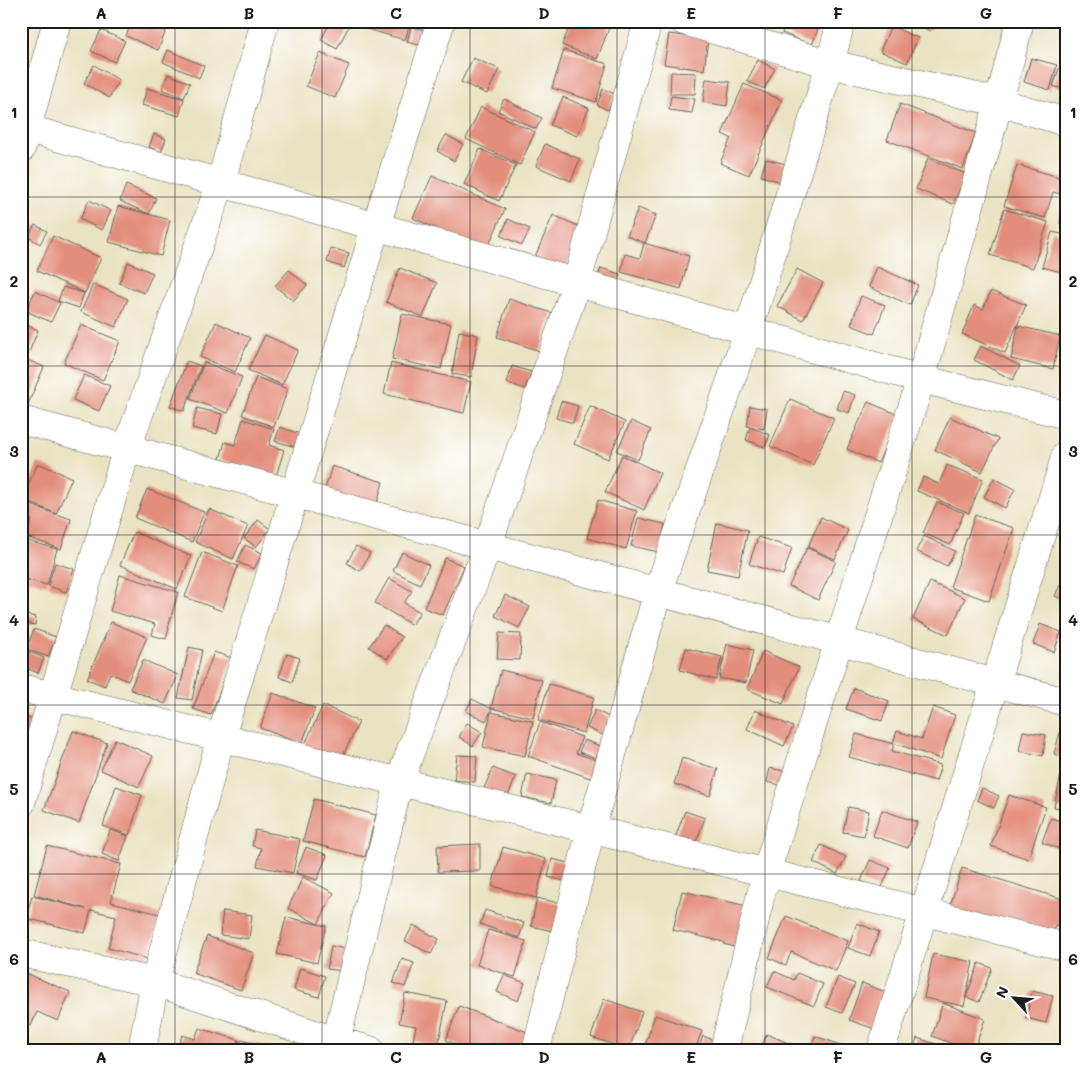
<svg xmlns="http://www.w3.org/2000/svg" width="1087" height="1071" viewBox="0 0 1087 1071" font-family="Mali,sans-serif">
<rect width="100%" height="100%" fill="#fff"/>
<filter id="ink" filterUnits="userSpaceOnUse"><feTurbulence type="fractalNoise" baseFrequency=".02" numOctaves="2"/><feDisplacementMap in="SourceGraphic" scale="10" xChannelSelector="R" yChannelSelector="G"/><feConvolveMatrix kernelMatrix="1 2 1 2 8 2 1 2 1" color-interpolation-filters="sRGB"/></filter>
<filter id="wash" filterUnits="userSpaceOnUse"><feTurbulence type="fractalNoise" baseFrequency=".0096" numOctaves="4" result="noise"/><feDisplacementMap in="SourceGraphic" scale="20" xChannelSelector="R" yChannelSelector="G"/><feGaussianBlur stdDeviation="1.12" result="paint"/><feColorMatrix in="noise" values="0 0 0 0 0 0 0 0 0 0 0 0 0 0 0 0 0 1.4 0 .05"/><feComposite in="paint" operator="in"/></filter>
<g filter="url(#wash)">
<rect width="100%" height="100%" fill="#eae3c3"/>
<g id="blocks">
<path fill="#e38d7b" d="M132,21H170L158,50L126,36Z
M331,21H346L350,24L337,49L321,40Z
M369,21H411L405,40L367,29Z
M572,21H608L611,23L597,59L562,45Z
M786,21H821L812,45L782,33Z
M909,21H934L930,31Z
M891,26L918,38L907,63L880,51Z
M411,27L426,30L423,46L407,42Z
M101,30L125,41L115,62L91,51Z
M669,34L708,39L704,70L664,64Z
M1065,45H1066V66L1061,65Z
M168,50L204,66L199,78L163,62Z
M564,50L607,64L596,102L552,88Z
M320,53L349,65L335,98L306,86Z
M473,58L499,69L487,94L461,82Z
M1031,58L1057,65L1050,90L1024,82Z
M758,60L775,69L764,89L747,81Z
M94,65L119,80L109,98L84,83Z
M1060,66L1066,68V90L1053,86Z
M671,72L696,73L695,94H670Z
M168,74L190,83L184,98L162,89Z
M706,79L730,82L727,106L703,102Z
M744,84L782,100L749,175L720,163L731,138L722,134Z
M147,88L184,99L179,116L142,105Z
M603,89L615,94L608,110L597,105Z
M671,96L695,99L692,113L669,110Z
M563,97L589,108L577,136L550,125Z
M504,99L542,118L536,129L498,111Z
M900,104L976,133L963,169L887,140Z
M481,107L535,132L520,165L466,139Z
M154,134L166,139L161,152L149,147Z
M446,135L463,144L454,161L437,151Z
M545,144L580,159L571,181L536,166Z
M480,149L516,165L499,201L464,184Z
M928,158L966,174L953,204L916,189Z
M766,159L786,164L781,182L761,176Z
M1017,165L1066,179V191L1065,195L1053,192L1045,218L1004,206Z
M432,176L505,209L486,251L413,218Z
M126,185L156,198L149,214L120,201Z
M1063,198L1066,199V225L1060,224Z
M89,200L111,211L102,230L80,219Z
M118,206L170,220L161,256L109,242Z
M638,208L656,215L645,243L627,236Z
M1004,209L1048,222L1033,268L990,255Z
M553,215L583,228L561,278L531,266Z
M508,219L530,229L522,245L501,236Z
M35,225L47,231L40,244L28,237Z
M1052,232L1066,235V273L1042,267Z
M53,236L101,258L85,293L37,271Z
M644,243L689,256L681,289L621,272L625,254L640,258Z
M331,248L349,253L344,268L327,262Z
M128,262L153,273L144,293L119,283Z
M877,267L918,285L910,305L869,287Z
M400,268L437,283L423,317L386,302Z
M601,268L620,274L614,293L595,287Z
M797,269L823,283L803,320L777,306Z
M289,270L307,285L293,301L275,286Z
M93,284L128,299L116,327L81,312Z
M63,287L84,293L79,308L58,301Z
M35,291L60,303L51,322L26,311Z
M991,291L1026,305L1005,353L962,334L974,305L983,309Z
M861,296L885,305L874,334L851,325Z
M509,299L552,313L540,351L497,337Z
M402,314L451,324L441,369L392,359Z
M216,322L250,338L235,372L200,357Z
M21,323L38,330L28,355L21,352Z
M81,325L120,341L103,380L64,363Z
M1018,326L1060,336L1053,369L1011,359Z
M459,331L478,335L471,377L452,374Z
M265,335L298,350L282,385L248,370Z
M981,346L1020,366L1013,380L974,360Z
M21,357L44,367L28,404L21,401Z
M187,361L201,366L184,411L170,406Z
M204,362L242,377L228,413L190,399Z
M391,363L471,382L464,413L384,394Z
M512,366L531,372L525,389L507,383Z
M84,375L110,386L99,411L73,400Z
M256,377L288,389L274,427L242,415Z
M843,391L855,395L849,413L837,409Z
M790,399L834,418L813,465L770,446Z
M561,401L578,406L573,423L556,418Z
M868,402L899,415L878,463L847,449Z
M590,406L625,422L608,459L574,444Z
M750,406L767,409L764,429L747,426Z
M197,408L222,414L217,434L192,428Z
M950,417L998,439L982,472L935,450Z
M243,419L274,429L269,445L284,450L276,476L220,459L225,442L235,445Z
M631,421L651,430L638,460L617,451Z
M280,427L303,435L299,448L275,441Z
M750,427L770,435L765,447L746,440Z
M622,455L660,473L644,510L605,492Z
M38,463L72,478L56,514L22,499Z
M947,465L983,479L969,513L917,491L923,477L939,484Z
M332,466L383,482L374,514L322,499Z
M994,478L1015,489L1005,508L984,497Z
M147,489L204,512L192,542L135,518Z
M598,500L637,511L626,549L587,538Z
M937,502L964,513L950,545L923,533Z
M25,503L71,519L61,549L26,537L32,520L21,517Z
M209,509L248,526L233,559L195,542Z
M975,515L1014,528L989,601L950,587Z
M821,517L848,530L835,559L808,547Z
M638,518L665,524L659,552L631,546Z
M258,520L270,529L256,547L244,538Z
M717,523L748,530L738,576L707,570Z
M134,532L191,556L177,589L120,565Z
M924,536L955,551L947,566L916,551Z
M758,537L792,548L783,575L749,564Z
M21,539L57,549L47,585L21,578Z
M245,545L262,553L254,569L237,562Z
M356,546L370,553L360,571L347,563Z
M807,548L836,561L818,600L789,586Z
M202,552L238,566L222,611L185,597Z
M402,552L429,565L420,584L393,571Z
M445,558L464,566L443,615L424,608Z
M55,563L74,569L66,592L48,586Z
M1066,572V601L1055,596Z
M120,575L178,592L168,628H169L166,639L152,635L155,624L110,611Z
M389,578L412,591L404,603L420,612L412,625L375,603Z
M930,582L965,598L948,635L913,619Z
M505,595L530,607L519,628L495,616Z
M21,614L36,617L35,625L21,622Z
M111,622L147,637L128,681L110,673L105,686L87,679Z
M1040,624L1061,632L1054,652L1033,644Z
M384,625L402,637L387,659L369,647Z
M34,629L56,637L48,657L26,649Z
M499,633L521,634L520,660L497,659Z
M727,644L753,650L746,683L719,678Z
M189,647L202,650L192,700L178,698Z
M686,648L722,657L716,680L680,670Z
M25,650L44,658L38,673L21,666V660Z
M763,651L799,667L783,704L747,689Z
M214,652L232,658L211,715L193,709Z
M287,654L300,658L292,682L279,677Z
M143,660L178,675L165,704L130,689Z
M501,670L542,680L533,718L491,708Z
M549,684L594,697L584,733L538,720Z
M854,688L889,701L882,721L846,709Z
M273,693L315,708L302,744L260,728Z
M472,699L492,709L486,721L466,711Z
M323,705L359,722L340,762L304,746Z
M933,707L955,715L941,759L893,743L897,731L922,739Z
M595,710L611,718L603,735L587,728Z
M755,710L793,727L784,746L747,729Z
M491,712L533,721L525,756L483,747Z
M21,717L33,719L29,737L21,735Z
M540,722L582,737L576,753L599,761L593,779L528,756Z
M467,723L482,732L473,746L459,737Z
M1062,725L1066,726V758L1054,754Z
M73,731L107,743L79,823L44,810Z
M1023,731L1046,735L1043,756L1019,751Z
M856,734L894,744L892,751L941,765L936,781L849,757Z
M115,739L153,756L139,787L101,770Z
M584,740L601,746L596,758L579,752Z
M457,755L477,756L475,782L454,780Z
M682,758L718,769L710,796L674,784Z
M493,768L516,777L507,798L484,788Z
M770,768L793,773L790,787L767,782Z
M1062,770L1066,771V809L1054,807Z
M527,774L556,780L551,803L522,797Z
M116,786L142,795L129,835L103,826Z
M982,788L999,796L994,808L977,800Z
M1009,795L1046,807L1028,859L991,846Z
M314,799L376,815L365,857L303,841Z
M848,807L869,811L864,836L843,832Z
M882,810L917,822L908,848L873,836Z
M685,811L705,818L695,845L675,838Z
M1051,818L1066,823V852L1042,842Z
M110,830L128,836L119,861L102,854Z
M255,830L300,839L293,873L257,866L261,848L252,846Z
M480,844V871L438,872L437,846Z
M821,845L846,857L837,874L813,862Z
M47,846L121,864L111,902L160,914L148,959L108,948L116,916L91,910L85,933L26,918L32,896L86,909L34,895Z
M306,847L327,855L317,880L296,873Z
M503,847L546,859L536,898L492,886Z
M552,859L572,864L568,882L548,877Z
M870,860L890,868L881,889L861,881Z
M962,868L1066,900V928L1055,925L1051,941L949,909Z
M303,877L334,893L318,924L288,908Z
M682,891L756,908L746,950L723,944L724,942L673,930Z
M537,898L563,904L557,932L531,926Z
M485,910L524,923L519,938L480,924Z
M223,911L252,915L249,939L220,935Z
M786,916L848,941L836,971L791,952L786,965L769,958Z
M286,917L326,926L317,963L277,954Z
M857,923L879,932L870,956L848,948Z
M413,925L439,939L431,954L405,941Z
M488,930L526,941L515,977L477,965Z
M207,936L254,953L241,990L193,973Z
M331,946L347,949L343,971L327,969Z
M933,954L973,962L964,1006L924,998Z
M402,959L414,963L405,987L393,983Z
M979,963L992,968L979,1002L966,997Z
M300,968L325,976L319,997L294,990Z
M21,971L70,992L58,1021L37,1012L31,1026L21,1022Z
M774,971L794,980L797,973L823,984L814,1006L767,987Z
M504,975L525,983L518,1001L497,992Z
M838,977L855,984L842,1013L826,1007Z
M862,983L888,993L875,1029L849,1020Z
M1032,991L1053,996L1046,1023L1026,1018Z
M405,993L447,1001L438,1046L413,1041L416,1026L399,1023Z
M604,999L642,1012L629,1050L591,1037Z
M943,1003L985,1019L974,1050H969L932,1036Z
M459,1006L530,1033L524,1050H471L446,1040Z
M655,1015L702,1031L695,1050H649L644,1048Z
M199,1028L239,1040L236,1050H178L182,1035L195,1039Z
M767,1034L800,1048L799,1050H760Z
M703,1036L714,1040L711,1050H698Z
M815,1036L852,1049V1050H810Z
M917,1038L936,1044L934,1050H913Z
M241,1040L271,1048V1050H238Z
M942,1044L960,1049V1050H941Z"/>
</g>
</g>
<g filter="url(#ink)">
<use href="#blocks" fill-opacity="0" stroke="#646256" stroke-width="1"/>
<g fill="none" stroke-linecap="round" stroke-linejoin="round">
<defs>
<path id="minor" d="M684,21L830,64L999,102L1066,122
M21,127L921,379L1066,415
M21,149L57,21
M21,420L1066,702
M21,688L1066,947
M21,803L127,448L221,182L265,21
M21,953L155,982L336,1041L370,1050
M142,1050L155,982L221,737L376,226L441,21
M334,1050L399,782L488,545L577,282L648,21
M536,1050L591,829L658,591L748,331L830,64L841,21
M724,1050L766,873L921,379L999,102L1020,21
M881,1050L1066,455"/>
</defs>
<use href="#minor" stroke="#646256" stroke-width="29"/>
<use href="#minor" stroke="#fff" stroke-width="28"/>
</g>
</g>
<path fill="none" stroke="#1c1c1c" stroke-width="1" stroke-opacity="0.55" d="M175,21V1050M322,21V1050M470,21V1050M617,21V1050M765,21V1050M912,21V1050M21,197H1066M21,366H1066M21,535H1066M21,705H1066M21,874H1066"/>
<rect width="1087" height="1071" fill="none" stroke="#fff" stroke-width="55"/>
<g transform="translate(1014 998) rotate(296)" stroke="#ffffff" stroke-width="4" paint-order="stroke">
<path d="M0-4L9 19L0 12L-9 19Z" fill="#1c1c1c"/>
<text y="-8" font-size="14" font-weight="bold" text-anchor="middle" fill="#1c1c1c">N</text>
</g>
<rect x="28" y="28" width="1032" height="1016" fill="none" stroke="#1c1c1c" stroke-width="2"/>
<g font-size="16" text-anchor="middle" font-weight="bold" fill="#1c1c1c">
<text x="101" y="19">A</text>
<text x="249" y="19">B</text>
<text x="396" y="19">C</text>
<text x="544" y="19">D</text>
<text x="691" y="19">E</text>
<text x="838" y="19">F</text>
<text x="986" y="19">G</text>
<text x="14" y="118">1</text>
<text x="1073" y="118">1</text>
<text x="14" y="287">2</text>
<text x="1073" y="287">2</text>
<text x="14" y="457">3</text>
<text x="1073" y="457">3</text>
<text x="14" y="626">4</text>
<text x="1073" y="626">4</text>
<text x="14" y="795">5</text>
<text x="1073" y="795">5</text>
<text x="14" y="965">6</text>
<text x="1073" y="965">6</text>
<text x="101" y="1063">A</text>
<text x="249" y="1063">B</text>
<text x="396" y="1063">C</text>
<text x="544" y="1063">D</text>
<text x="691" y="1063">E</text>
<text x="838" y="1063">F</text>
<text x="986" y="1063">G</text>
</g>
</svg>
